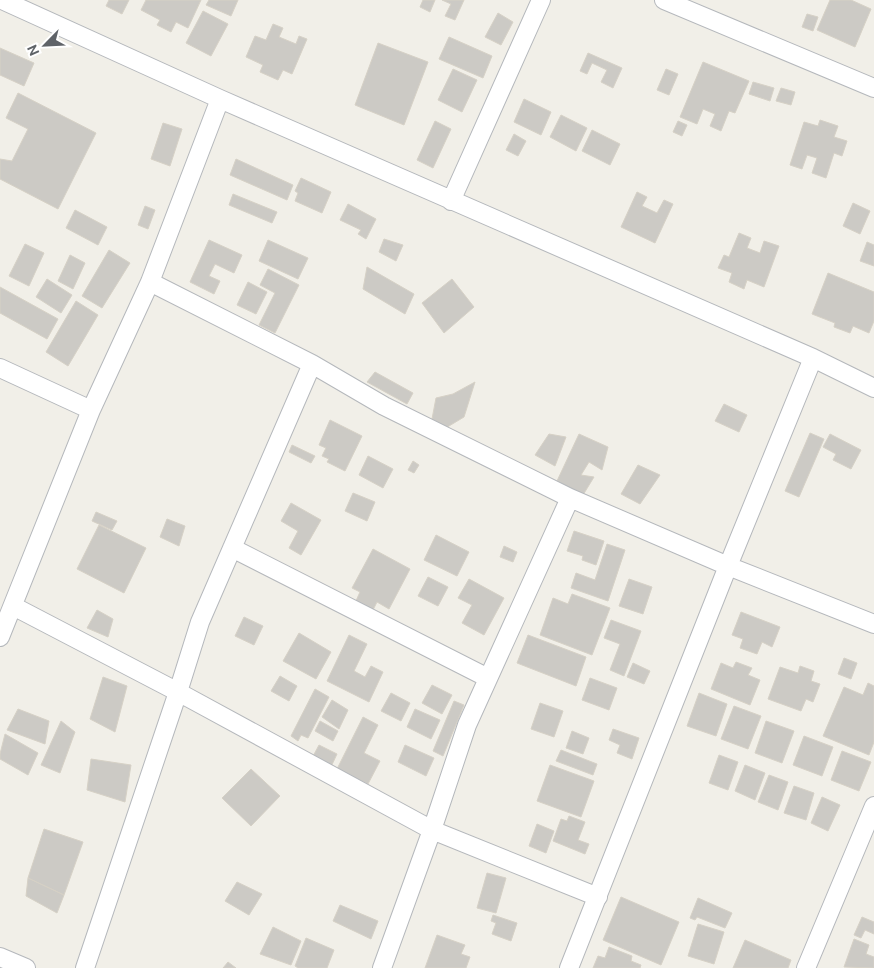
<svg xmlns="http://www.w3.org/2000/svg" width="874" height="968" viewBox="0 0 874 968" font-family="Ubuntu,sans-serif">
<rect width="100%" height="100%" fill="#f1efe8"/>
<path fill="#cccac5" stroke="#d6d1c6" d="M109,0H129L122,14L106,6Z
M146,0H201L188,28L176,22L171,32L157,25L160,20L141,10Z
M209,0H238L231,16L206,5Z
M423,0H435L430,12L420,7Z
M442,0H464L455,20L445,16L451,4Z
M830,0H851L871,9L855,47L817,30Z
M203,11L228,24L211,56L186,43Z
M498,13L513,22L501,45L485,37Z
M807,14L818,17L813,31L802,27Z
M273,24L283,28L279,37L296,44L299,36L307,39L292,74L283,70L278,80L260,72L263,65L246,57L255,36L266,40Z
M449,37L492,56L483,78L439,59Z
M378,43L428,62L404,125L355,105Z
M0,48L34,63L24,86L0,75Z
M588,53L622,68L613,88L601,82L607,70L592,63L587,74L580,71Z
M703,62L749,81L735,113L729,111L721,131L710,126L715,114L703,109L697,124L680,117Z
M453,69L477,80L462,112L438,100Z
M666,69L678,74L669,95L657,90Z
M753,82L774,88L770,101L749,94Z
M781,88L795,92L791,105L776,101Z
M18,93L96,133L58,209L0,179V159L12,161L28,129L6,118Z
M524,99L551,112L541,135L514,122Z
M561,115L587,128L576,151L550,137Z
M820,120L838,126L834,137L847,141L842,156L834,153L826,178L812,173L817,158L807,155L802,169L790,165L804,122L818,126Z
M435,121L451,129L433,168L417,160Z
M678,121L687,125L682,136L673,132Z
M163,123L182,129L170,166L151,159Z
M592,130L620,144L610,165L582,151Z
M514,134L526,141L518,156L506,150Z
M236,159L293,185L287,200L230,175Z
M301,178L331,192L322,213L295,201L298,193L295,191Z
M637,192L647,197L642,206L657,213L664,200L673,204L655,243L621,227Z
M233,194L277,212L272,223L229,205Z
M853,203L870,211L860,234L843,226Z
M348,204L376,219L366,239L358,234L361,230L340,220Z
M145,206L155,210L148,229L138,225Z
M75,210L107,227L98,245L66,228Z
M739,233L751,238L747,248L760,253L764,241L779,246L764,287L747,280L744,289L729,282L732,273L718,268L724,255L729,257Z
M384,239L403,245L396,261L379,252Z
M209,240L242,255L234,273L215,264L209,276L220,281L214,294L190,282Z
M268,240L308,258L298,279L259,261Z
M867,242L874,245V266L860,261Z
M25,244L44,253L29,286L9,276Z
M109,250L130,263L102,308L82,296Z
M70,255L85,263L73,289L58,281Z
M367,267L414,294L405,314L363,289Z
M268,269L299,285L275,333L259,325L275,293L260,285Z
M828,273L874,292V321L869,333L853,326L850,333L834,327L835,323L812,314Z
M47,279L72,295L61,313L36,297Z
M452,279L474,307L444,333L422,303Z
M248,282L267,292L256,314L237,305Z
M0,287L58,319L47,339L0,313Z
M76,301L98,315L68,366L46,352Z
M375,372L413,393L407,404L367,382Z
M475,382L464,417L444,429L432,419L436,398L453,394Z
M724,404L747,415L739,432L715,421Z
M330,420L362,436L345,471L327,462L329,459L322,456L326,448L319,445Z
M810,433L824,439L799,497L785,491Z
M549,434L566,437L555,466L535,455Z
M579,434L608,447L602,470L589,462L581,475L594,477L583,495L557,481Z
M830,434L861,450L851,469L833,460L836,454L823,447Z
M292,445L315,456L311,463L289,452Z
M368,456L393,469L383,488L359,475Z
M413,461L419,465L414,473L408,470Z
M638,465L660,475L640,504L621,494Z
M353,493L375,502L367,521L345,511Z
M291,503L321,520L301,555L289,548L298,531L281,521Z
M96,512L117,521L112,530L92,521Z
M167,519L185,526L179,546L160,537Z
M99,525L146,548L124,593L77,569Z
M574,531L604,541L596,565L582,560L583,556L567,551Z
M436,535L469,552L457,576L424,560Z
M607,544L625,550L608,601L571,588L576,573L595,580Z
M504,546L517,552L513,562L500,557Z
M373,549L410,569L389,609L377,602L372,612L355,603L360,592L352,588Z
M428,577L448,587L438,606L418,596Z
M469,579L504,598L484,635L462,623L472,605L458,598Z
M629,579L652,587L643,614L619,606Z
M572,594L610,608L592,655L540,635L553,598L568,604Z
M97,610L113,619L108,637L87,628Z
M741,612L780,627L772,647L762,642L757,654L740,648L743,639L732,635Z
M244,617L263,626L254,645L235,636Z
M611,620L641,631L624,676L610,670L620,644L604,638Z
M299,633L331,652L316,679L283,661Z
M349,635L367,644L354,671L365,677L371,666L383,672L369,702L327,681Z
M528,635L586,657L576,686L517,663Z
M844,658L857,663L851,679L838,674Z
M736,662L752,668L748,675L760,680L750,705L711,689L721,663L733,668Z
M633,663L650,671L644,684L627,677Z
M800,666L814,671L811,681L820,684L813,702L806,699L801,711L768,699L780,667L798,673Z
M280,676L297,686L289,701L271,691Z
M103,677L127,686L115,732L90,719Z
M590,678L617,688L609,710L582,700Z
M868,683L874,686V742L869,755L823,736L844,687L863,695Z
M432,685L452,695L442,714L422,703Z
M315,689L329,697L308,738L301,735L298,741L291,736Z
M391,693L410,703L401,721L381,711Z
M699,693L727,704L716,736L687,726Z
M332,700L348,710L339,729L322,717Z
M454,701L464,705L443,756L433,751Z
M540,703L563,711L554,737L531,729Z
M734,706L761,716L748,749L721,739Z
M18,709L49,721L45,744L7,730Z
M415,709L440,720L431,739L407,727Z
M363,717L378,725L364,753L380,761L368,784L337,769Z
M61,721L75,732L60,773L41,765Z
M320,721L338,731L333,741L315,731Z
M766,721L794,731L782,763L755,753Z
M613,729L639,738L632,759L617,753L620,745L609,740Z
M572,731L589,738L583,754L566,748Z
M5,734L38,753L28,775L0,759V754Z
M804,736L833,747L822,776L793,765Z
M319,745L337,754L330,769L311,760Z
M405,745L434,758L426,776L398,762Z
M561,750L597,764L593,775L556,761Z
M842,751L871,762L859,791L831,780Z
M719,755L738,762L728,790L709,783Z
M91,759L131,765L125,802L87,790Z
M550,765L594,781L581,817L537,801Z
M745,765L765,773L755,800L735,791Z
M251,769L280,796L251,826L222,798Z
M769,775L788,782L778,810L758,802Z
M794,786L814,793L806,820L784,813Z
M822,797L840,805L828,831L811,823Z
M569,816L585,822L578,840L589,844L585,854L553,841L561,819L567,821Z
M537,824L554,831L546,853L529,846Z
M44,829L83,842L64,895L28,878Z
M487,873L506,878L496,913L477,908Z
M28,878L64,895L57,913L26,896Z
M237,882L262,894L249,915L225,901Z
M621,897L679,922L661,965L603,940Z
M698,898L732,913L725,928L697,917L695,920L690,918Z
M340,905L378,921L371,939L333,921Z
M493,915L517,923L511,941L492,934L496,923L491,921Z
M862,917L874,922V934L865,930L861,938L854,935Z
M698,924L724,932L714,964L688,956Z
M273,927L301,941L291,965L260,954Z
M437,935L465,945L461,954L470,957L466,968H425Z
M306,938L334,950L327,968H298L295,966Z
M854,939L869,945L866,954L874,957V968L844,967Z
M745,940L791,960L788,968H733Z
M609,947L632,956L631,961L641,965L640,968H593L598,956L605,958Z
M228,962L236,968H223Z"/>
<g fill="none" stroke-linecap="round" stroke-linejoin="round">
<defs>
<path id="street" d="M2,0L220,99L813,358L874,388
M664,0L874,88
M451,201L541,0
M150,282L312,364L384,406L570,498L728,566L874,624
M0,368L91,410
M232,548L488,678
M13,606L178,692L432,830L598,897
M0,637L91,410L150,282L220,99
M0,957L26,968
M85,968L178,692L200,622L312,364
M382,968L432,830L467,725L570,498
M569,968L728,566L813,358
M806,968L874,806"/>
</defs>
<use href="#street" stroke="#b5b8bc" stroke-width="20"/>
<use href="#street" stroke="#fff" stroke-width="18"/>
</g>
<g transform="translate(45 45) rotate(246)" stroke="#ffffff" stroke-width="4" paint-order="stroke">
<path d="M0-4L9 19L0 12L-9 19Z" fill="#5f6368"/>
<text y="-8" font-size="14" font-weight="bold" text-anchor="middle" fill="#5f6368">N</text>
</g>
</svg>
